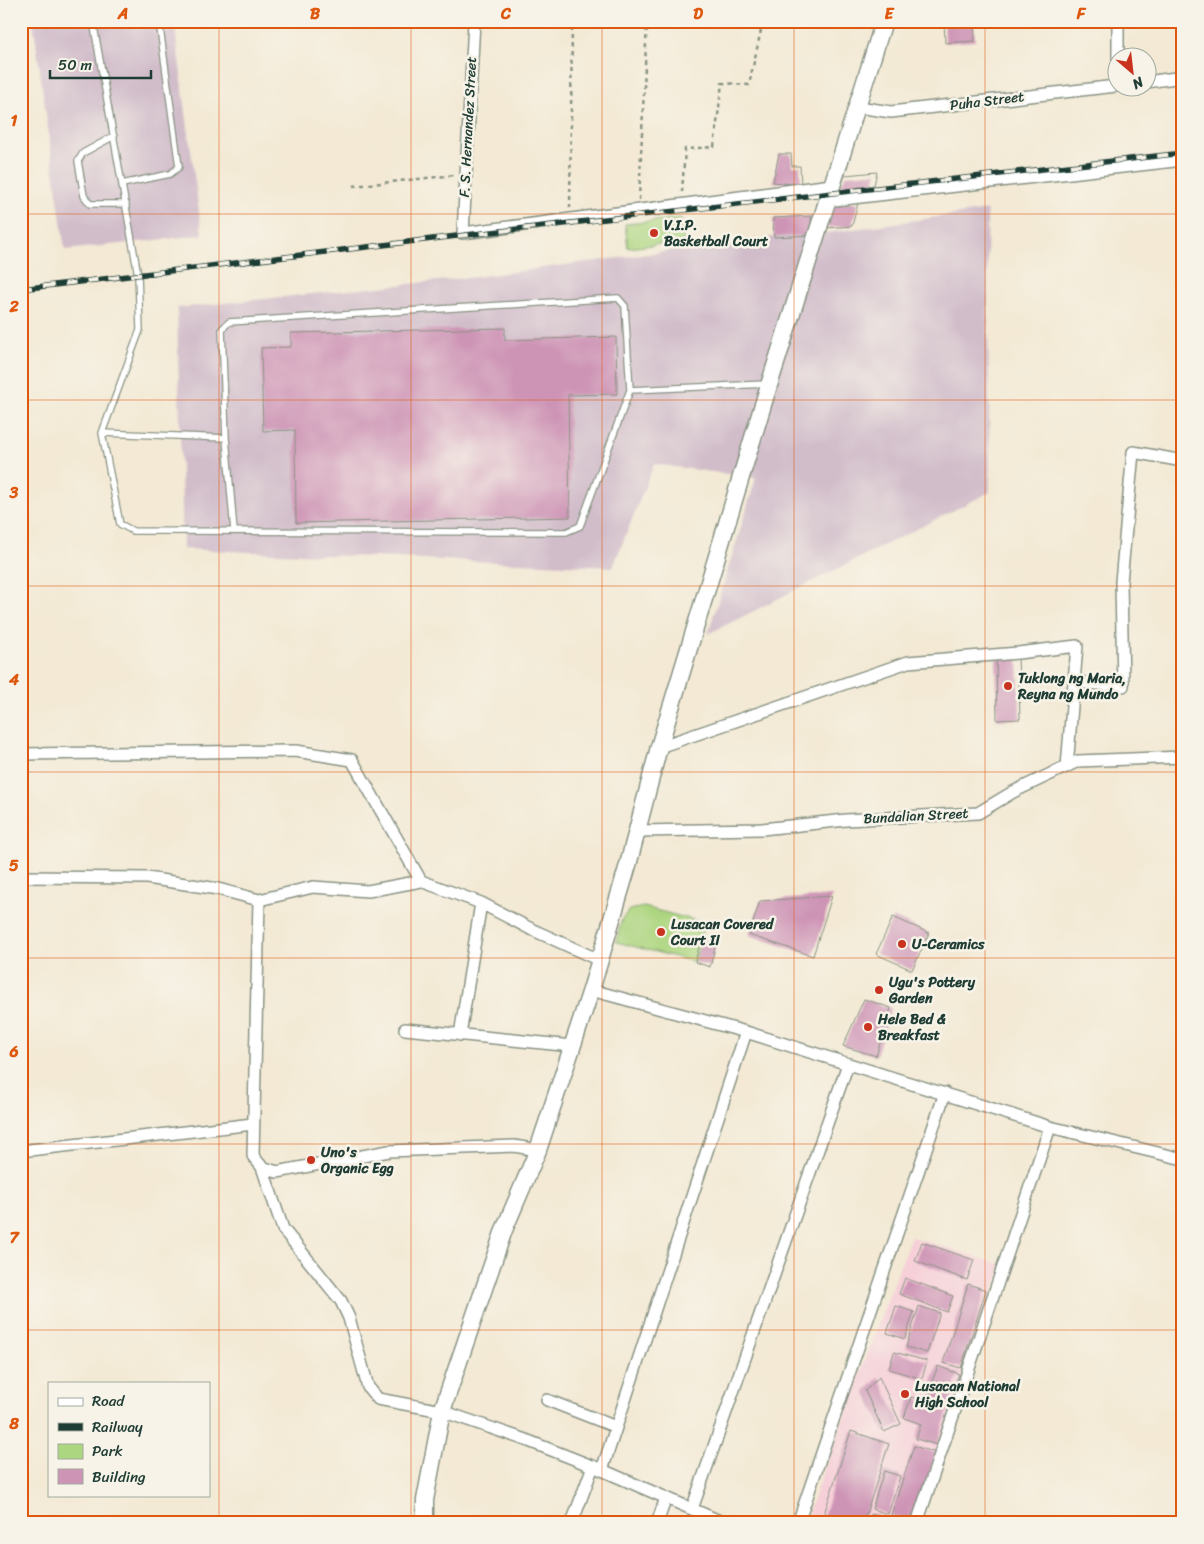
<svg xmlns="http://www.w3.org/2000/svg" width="1204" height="1544" viewBox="0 0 1204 1544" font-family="Sriracha,sans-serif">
<rect width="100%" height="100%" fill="#f7f3e8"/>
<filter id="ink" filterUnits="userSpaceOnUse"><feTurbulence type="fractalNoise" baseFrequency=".02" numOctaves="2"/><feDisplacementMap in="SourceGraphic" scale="10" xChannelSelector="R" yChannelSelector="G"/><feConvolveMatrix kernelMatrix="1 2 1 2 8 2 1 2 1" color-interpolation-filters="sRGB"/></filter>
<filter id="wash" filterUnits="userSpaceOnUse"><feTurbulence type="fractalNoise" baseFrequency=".0096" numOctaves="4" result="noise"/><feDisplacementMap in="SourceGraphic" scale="20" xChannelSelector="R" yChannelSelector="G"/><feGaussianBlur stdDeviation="1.12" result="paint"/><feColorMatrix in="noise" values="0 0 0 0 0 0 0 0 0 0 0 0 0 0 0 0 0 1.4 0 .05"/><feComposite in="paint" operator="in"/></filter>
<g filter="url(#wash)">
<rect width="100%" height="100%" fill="#f3e9d4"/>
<path fill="#f6cfd8" d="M911,1237L1002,1265L915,1523H804Z"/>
<path fill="#d1bdca" d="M33,21H174L202,235L65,250Z
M987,210L990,492L708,634L756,478L654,464L613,567L183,549L177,308L476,277L774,237L812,235Z"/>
<path fill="#add680" stroke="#668a5a" d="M681,218L684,241L628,248L625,224Z
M644,907L705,923L695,962L616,942L622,919L629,910Z"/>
<g id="blocks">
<path fill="#ce94b6" d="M944,21H974L975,41L945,43Z
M779,154H791L792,166H800L801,185L773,182Z
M877,172L874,185L840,190L845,175Z
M835,203H858L852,226L826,228Z
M811,216L812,235L774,237L773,218Z
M505,328V340L616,337L617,394L568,395L570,517L296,523L295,430L263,431L261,348L291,347V333Z
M1018,653L1020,719L997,720L996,654Z
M832,896L813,956L749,935L760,901Z
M893,917L929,933L912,970L876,954Z
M701,940L716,944L710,967L695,962Z
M864,999L891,1008L876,1056L843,1046Z
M922,1242L974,1260L967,1280L915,1261Z
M905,1278L953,1296L947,1312L899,1294Z
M968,1284L986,1290L961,1368L943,1363Z
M896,1306L914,1312L905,1339L887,1333Z
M919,1306L940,1313L927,1353L906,1347Z
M894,1352L927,1361L922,1379L889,1369Z
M938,1366L959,1374L953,1389L932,1382Z
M879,1377L901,1424L884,1432L865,1391Z
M933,1385L954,1392L937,1445L916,1439L921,1424L904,1418L911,1397L928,1402Z
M851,1431L889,1444L863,1523H821Z
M914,1446L936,1453L913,1522L891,1515Z
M884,1471L900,1476L888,1514L872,1509Z
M871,1514L892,1520L891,1523H868Z"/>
</g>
</g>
<g filter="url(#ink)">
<use href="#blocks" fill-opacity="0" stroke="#899384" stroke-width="1"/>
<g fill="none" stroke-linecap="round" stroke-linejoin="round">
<defs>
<path id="lane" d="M93,21L138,275L140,330L102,433L120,524L133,531L566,532L580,526L630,390L767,384
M114,136L83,153L78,161L84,196L90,204H126
M122,184L170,174L179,167L159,21
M102,433L226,438L222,329L229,322L618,298L625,306L630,390
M226,438L234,531"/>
<path id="street" d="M474,21L463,233L832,185
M1118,58V21
M1146,82L1183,77
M858,107L891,112L1116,86
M826,201L1183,160
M659,747L908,662L1018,653L1077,646L1074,682
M21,754L296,751L352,760L421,881
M1067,767L1074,682L1123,686L1121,582L1133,452L1183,461
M637,831L762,829L846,820L978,813L1013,792L1078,761L1183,757
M21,877L147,878L218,889L259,900L313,887L368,891L421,881L481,903L531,929L599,960
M259,900L253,1156L262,1167L277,1172L389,1151L514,1146L538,1150
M591,990L746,1032L1050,1127L1183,1159
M405,1029L572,1046
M460,1035L481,903
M21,1151L253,1124
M262,1167L283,1229L341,1301L349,1318L368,1387L378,1399L442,1411L526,1440L602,1470L724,1523
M547,1400L616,1427
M602,1470L746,1032
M692,1509L848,1064
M572,1523L593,1466
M657,1523L666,1498
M798,1523L945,1093
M917,1523L1050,1127"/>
<path id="secondary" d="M425,1523V1500L442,1411L504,1230L538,1150L591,990L628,865L659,747L765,398L884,21"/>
</defs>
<use href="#lane" stroke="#899384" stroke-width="8"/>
<use href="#street" stroke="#899384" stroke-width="14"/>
<use href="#secondary" stroke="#899384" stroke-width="19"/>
<path stroke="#899384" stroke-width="2.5" stroke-dasharray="4 4" stroke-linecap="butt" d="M353,186L455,175
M682,192L685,149L714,147L722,83L749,85L763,21
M639,200L647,21
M570,208L572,21"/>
<use href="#lane" stroke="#fff" stroke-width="5.5"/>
<use href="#street" stroke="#fff" stroke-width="11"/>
<use href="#secondary" stroke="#fff" stroke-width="16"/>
<defs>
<path id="rail" d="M21,289L457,236L1183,153"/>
</defs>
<use href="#rail" stroke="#1f3d34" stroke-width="5.5"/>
<use href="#rail" stroke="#f7f3e8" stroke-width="4" stroke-dasharray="11" stroke-linecap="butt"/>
</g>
</g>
<path fill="none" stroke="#de580e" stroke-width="1" stroke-opacity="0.55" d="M219,21V1523M411,21V1523M602,21V1523M794,21V1523M985,21V1523M21,214H1183M21,400H1183M21,586H1183M21,772H1183M21,958H1183M21,1144H1183M21,1330H1183"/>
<g fill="#c8321e" stroke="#f7f3e8" stroke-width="2">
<circle cx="654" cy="233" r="5"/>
<circle cx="1008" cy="686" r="5"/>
<circle cx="661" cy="932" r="5"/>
<circle cx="902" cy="944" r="5"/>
<circle cx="879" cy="990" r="5"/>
<circle cx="868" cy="1027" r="5"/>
<circle cx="311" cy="1160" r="5"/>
<circle cx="905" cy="1394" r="5"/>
</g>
<g text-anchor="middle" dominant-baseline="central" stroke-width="5" stroke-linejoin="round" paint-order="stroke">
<g font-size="14" fill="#1f3d34" stroke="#f7f3e8">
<text transform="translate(987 101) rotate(-7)">Puha Street</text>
<text transform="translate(468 127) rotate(-87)">F. S. Hernandez Street</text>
<text transform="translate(916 816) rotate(-3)">Bundalian Street</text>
</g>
<g font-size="14" font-weight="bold" fill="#1f3d34" stroke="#f7f3e8" text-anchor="start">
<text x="664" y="225">V.I.P.<tspan x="664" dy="16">Basketball Court</tspan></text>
<text x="1018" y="678">Tuklong ng Maria,<tspan x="1018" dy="16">Reyna ng Mundo</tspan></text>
<text x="671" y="924">Lusacan Covered<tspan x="671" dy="16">Court II</tspan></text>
<text x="912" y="944">U-Ceramics</text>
<text x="889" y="982">Ugu's Pottery<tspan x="889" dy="16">Garden</tspan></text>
<text x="878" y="1019">Hele Bed &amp;<tspan x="878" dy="16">Breakfast</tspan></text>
<text x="321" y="1152">Uno's<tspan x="321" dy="16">Organic Egg</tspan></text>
<text x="915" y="1386">Lusacan National<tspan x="915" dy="16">High School</tspan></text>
</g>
</g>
<rect width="1204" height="1544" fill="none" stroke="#f7f3e8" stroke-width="55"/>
<rect x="48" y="1382" width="162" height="115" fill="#f7f3e8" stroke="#a1aaa0"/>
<rect x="58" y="1398" width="25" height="8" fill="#ffffff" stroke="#a1aaa0"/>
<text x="92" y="1406" font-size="15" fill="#1f3d34">Road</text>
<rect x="58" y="1423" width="25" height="8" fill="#1f3d34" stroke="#a1aaa0"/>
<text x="92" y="1432" font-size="15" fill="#1f3d34">Railway</text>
<rect x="58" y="1444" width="25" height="15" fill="#add680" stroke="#a1aaa0"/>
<text x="92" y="1456" font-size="15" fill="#1f3d34">Park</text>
<rect x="58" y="1469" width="25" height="15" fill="#ce94b6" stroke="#a1aaa0"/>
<text x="92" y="1482" font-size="15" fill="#1f3d34">Building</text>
<g transform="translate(1132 72) rotate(152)"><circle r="24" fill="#f7f3e8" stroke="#a1aaa0"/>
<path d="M0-4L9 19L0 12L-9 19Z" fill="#c8321e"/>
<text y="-8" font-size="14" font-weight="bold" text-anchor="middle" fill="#1f3d34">N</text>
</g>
<path d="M50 70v8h101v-8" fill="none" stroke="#1f3d34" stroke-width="2.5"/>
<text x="58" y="70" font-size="15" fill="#1f3d34" stroke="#f7f3e8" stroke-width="4" paint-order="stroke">50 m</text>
<rect x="28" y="28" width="1148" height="1488" fill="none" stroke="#de580e" stroke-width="2"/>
<g font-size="16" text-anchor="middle" font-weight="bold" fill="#de580e">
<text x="123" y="19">A</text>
<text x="315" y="19">B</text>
<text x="506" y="19">C</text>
<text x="698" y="19">D</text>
<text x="889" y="19">E</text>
<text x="1081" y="19">F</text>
<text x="14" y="126">1</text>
<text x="14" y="312">2</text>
<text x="14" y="498">3</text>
<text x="14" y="685">4</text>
<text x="14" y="871">5</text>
<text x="14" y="1057">6</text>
<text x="14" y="1243">7</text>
<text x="14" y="1429">8</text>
</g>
</svg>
